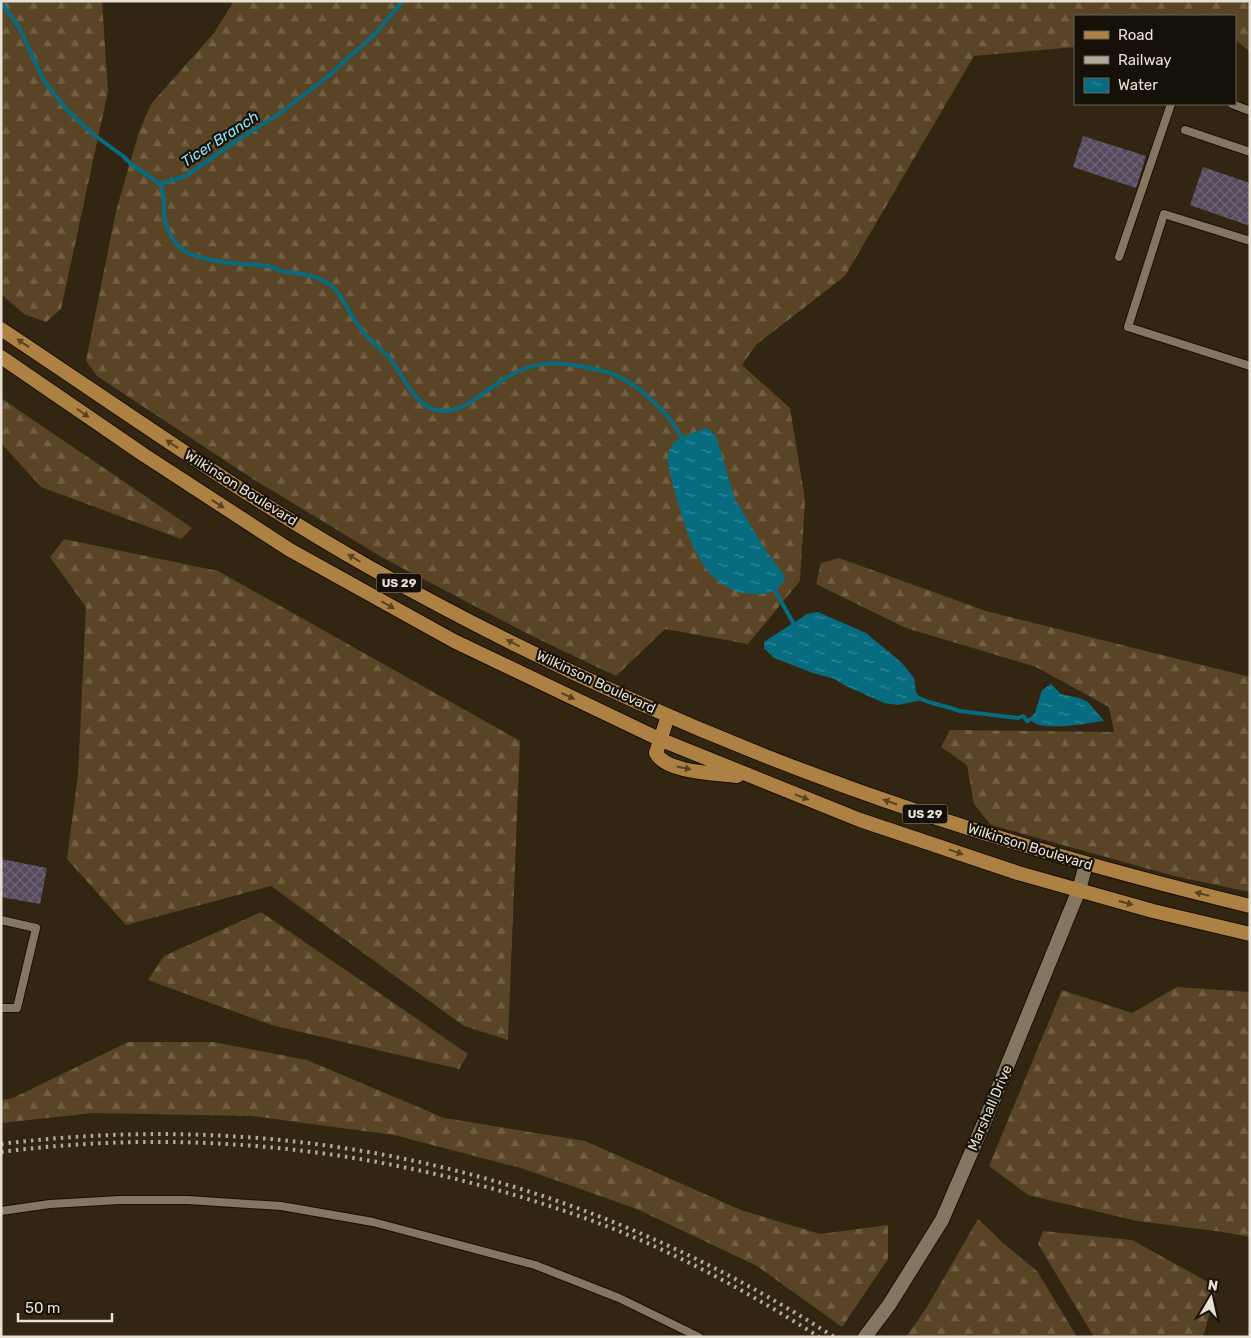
<svg xmlns="http://www.w3.org/2000/svg" width="1251" height="1338" viewBox="0 0 1251 1338" font-family="Rubik,sans-serif">
<defs>
<pattern id="forest-firs" width="22" height="20" patternUnits="userSpaceOnUse" patternTransform="scale(1.25)"><rect width="22" height="20" fill="#594425"/><path d="M5 1l3.5 6h-7zM16 11l3.5 6h-7z" fill="#715f44"/></pattern>
<pattern id="water-ripples" width="26" height="14" patternUnits="userSpaceOnUse" patternTransform="scale(1.25)"><rect width="26" height="14" fill="#076c80"/><path d="M2 4q2-2 4 0t4 0M15 11q2-2 4 0t4 0" fill="none" stroke="#378897"/></pattern>
<pattern id="building-cross-hatch" width="8" height="8" patternUnits="userSpaceOnUse" patternTransform="scale(1.25)"><rect width="8" height="8" fill="#554a5e"/><path d="M0 0l8 8M0 8l8-8" fill="none" stroke="#6d6474"/></pattern>
</defs>
<rect width="100%" height="100%" fill="#322613"/>
<path fill="url(#forest-firs)" d="M1,1H102L108,91L61,309L46,322L24,314L1,294Z
M234,1H1250V52L1235,39V16H1075V47L974,56L845,276L756,345L742,365L790,408L805,500L800,581L748,644L665,629L616,676L534,637L385,559L253,479L97,376L86,361L116,211L139,132L151,104L214,33Z
M1,398L192,528L181,539L41,487L1,443Z
M64,539L218,571L520,741L508,1040L464,1026L271,886L126,925L67,859L78,775L86,607L50,557Z
M839,558L986,611L1250,677V892L1174,876L991,825L974,804L967,765L941,747L950,730L1114,732L1109,707L1036,667L906,628L816,584L821,563Z
M261,912L468,1054L459,1069L271,1025L148,980L164,956Z
M1177,987L1250,992V1237L1223,1232L1137,1221L1028,1195L989,1166L1062,990L1132,1013Z
M128,1042H213L307,1060L444,1118L585,1141L741,1210L820,1234L888,1225V1259L842,1327L757,1266L637,1209L521,1168L394,1135L252,1116L93,1113L1,1123V1100L13,1098Z
M978,1219L1003,1243L1037,1271L1077,1337H906L927,1307Z
M1043,1231L1132,1240L1217,1287L1203,1337H1094L1038,1244Z"/>
<path fill="url(#water-ripples)" d="M707,428L716,436L735,499L766,551L785,576C783,586 776,591 767,593C759,595 753,594 744,593C700,585 687,533 676,496C673,484 665,462 669,451C673,437 695,432 707,428Z
M818,612L866,633L902,663L914,678L916,692L922,700L898,705L884,703L844,685L835,679L813,673L774,658L764,648V642L807,614Z
M1051,684L1061,694L1079,698L1088,702L1104,721C1088,723 1043,732 1032,721H1027L1035,713L1042,690Z"/>
<g fill="none" stroke-linecap="round" stroke-linejoin="round">
<path stroke="#076c80" stroke-width="4" d="M1,3L19,27L44,81L68,111L94,135L123,156L131,164L160,184L186,176L236,141L276,116L326,78L374,35L403,1
M160,184C162,190 164,196 164,202C164,210 163,217 166,225C169,234 176,245 183,250C196,259 227,263 243,264C254,265 270,264 280,271C300,274 326,275 338,293C346,304 352,318 360,328C370,342 385,350 394,364C404,379 415,403 433,409C459,418 481,393 501,381C508,376 517,372 524,369C544,361 564,363 584,367C592,369 602,370 610,373C637,382 671,414 683,441
M773,587L795,626
M919,698C932,705 946,705 959,711L1018,718L1023,716L1027,721L1031,719"/>
</g>
<path fill="url(#building-cross-hatch)" d="M1083,136L1146,156L1136,188L1073,167Z
M1203,167L1250,183V226L1190,205Z
M1,859L47,868L40,904L1,897Z"/>
<g fill="none" stroke-linecap="round" stroke-linejoin="round">
<defs>
<path id="service" d="M1232,104L1250,111
M1185,130L1250,152
M1250,241L1164,214L1128,327L1250,366
M1119,257L1171,104
M1,920L36,928L17,1008H1
M1,1211L50,1204L120,1200H188L281,1206L373,1222L535,1265L619,1298L699,1337"/>
<path id="tertiary" d="M865,1337L889,1305L942,1220L984,1123L1067,919L1079,890L1086,864"/>
<path id="primary" d="M1,329C123,410 242,495 369,567C545,666 730,749 922,813C1030,849 1139,879 1250,906
M1,357L144,455L290,550L454,641L659,739L860,820L1018,873L1153,911L1250,934
M668,716L656,753C666,773 716,773 737,776"/>
</defs>
<use href="#service" stroke="#190e01" stroke-width="10"/>
<use href="#tertiary" stroke="#190e01" stroke-width="16"/>
<use href="#primary" stroke="#190e01" stroke-width="16"/>
<use href="#service" stroke="#847661" stroke-width="8"/>
<use href="#tertiary" stroke="#847661" stroke-width="14"/>
<use href="#primary" stroke="#ad8143" stroke-width="14"/>
<path stroke="#b2a99b" stroke-width="4" stroke-dasharray="2.5 5" stroke-linecap="butt" d="M1,1144C299,1107 582,1174 834,1337
M1,1152C200,1126 401,1151 590,1220C670,1249 747,1291 819,1337"/>
</g>
<defs><path id="oneway-solid" d="M-6-.8H1V-3.2L6.5 0L1 3.2V.8H-6Z" transform="scale(1.25)"/></defs>
<g fill="#594323">
<use href="#oneway-solid" transform="translate(23 343) rotate(-146)"/>
<use href="#oneway-solid" transform="translate(83 413) rotate(35)"/>
<use href="#oneway-solid" transform="translate(172 444) rotate(-146)"/>
<use href="#oneway-solid" transform="translate(218 504) rotate(33)"/>
<use href="#oneway-solid" transform="translate(354 558) rotate(-149)"/>
<use href="#oneway-solid" transform="translate(388 605) rotate(29)"/>
<use href="#oneway-solid" transform="translate(513 643) rotate(-153)"/>
<use href="#oneway-solid" transform="translate(568 696) rotate(25)"/>
<use href="#oneway-solid" transform="translate(684 768) rotate(11)"/>
<use href="#oneway-solid" transform="translate(802 797) rotate(21)"/>
<use href="#oneway-solid" transform="translate(890 802) rotate(-161)"/>
<use href="#oneway-solid" transform="translate(956 852) rotate(19)"/>
<use href="#oneway-solid" transform="translate(1202 894) rotate(-166)"/>
<use href="#oneway-solid" transform="translate(1126 903) rotate(15)"/>
</g>
<g text-anchor="middle" dominant-baseline="central" stroke-width="4.5" stroke-linejoin="round" paint-order="stroke">
<g fill="#151008" stroke="#a9a297" stroke-width="1">
<rect x="376.5" y="573.5" width="45" height="19" rx="4"/>
<rect x="902.5" y="804.5" width="45" height="19" rx="4"/>
</g>
<g font-size="12" font-weight="bold" fill="#e8e0d4">
<text x="399" y="583">US 29</text>
<text x="925" y="814">US 29</text>
</g>
<g font-size="14" fill="#e8e0d4" stroke="#151008">
<text transform="translate(241 488) rotate(32)">Wilkinson Boulevard</text>
<text transform="translate(596 682) rotate(25)">Wilkinson Boulevard</text>
<text transform="translate(1030 847) rotate(17)">Wilkinson Boulevard</text>
<text transform="translate(990 1108) rotate(-67)">Marshall Drive</text>
</g>
<g font-size="15" font-style="italic" fill="#87e1fa" stroke="#151008">
<text transform="translate(220 139) rotate(-33)">Ticer Branch</text>
</g>
</g>
<rect width="1251" height="1338" fill="none" stroke="#e8e0d4" stroke-width="5"/>
<rect x="1074" y="15" width="162" height="90" fill="#151008" stroke="#69635a"/>
<rect x="1084" y="31" width="25" height="8" fill="#ad8143" stroke="#69635a"/>
<text x="1118" y="40" font-size="15" fill="#e8e0d4">Road</text>
<rect x="1084" y="56" width="25" height="8" fill="#b2a99b" stroke="#69635a"/>
<text x="1118" y="65" font-size="15" fill="#e8e0d4">Railway</text>
<rect x="1084" y="78" width="25" height="15" fill="url(#water-ripples)" stroke="#69635a"/>
<text x="1118" y="90" font-size="15" fill="#e8e0d4">Water</text>
<g transform="translate(1211 1298) rotate(9)" stroke="#151008" stroke-width="4" paint-order="stroke">
<path d="M0-4L9 19L0 12L-9 19Z" fill="#e8e0d4"/>
<text y="-8" font-size="14" font-weight="bold" text-anchor="middle" fill="#e8e0d4">N</text>
</g>
<path d="M18 1313v8h94v-8" fill="none" stroke="#e8e0d4" stroke-width="2.5"/>
<text x="25" y="1313" font-size="15" fill="#e8e0d4" stroke="#151008" stroke-width="4" paint-order="stroke">50 m</text>
</svg>
